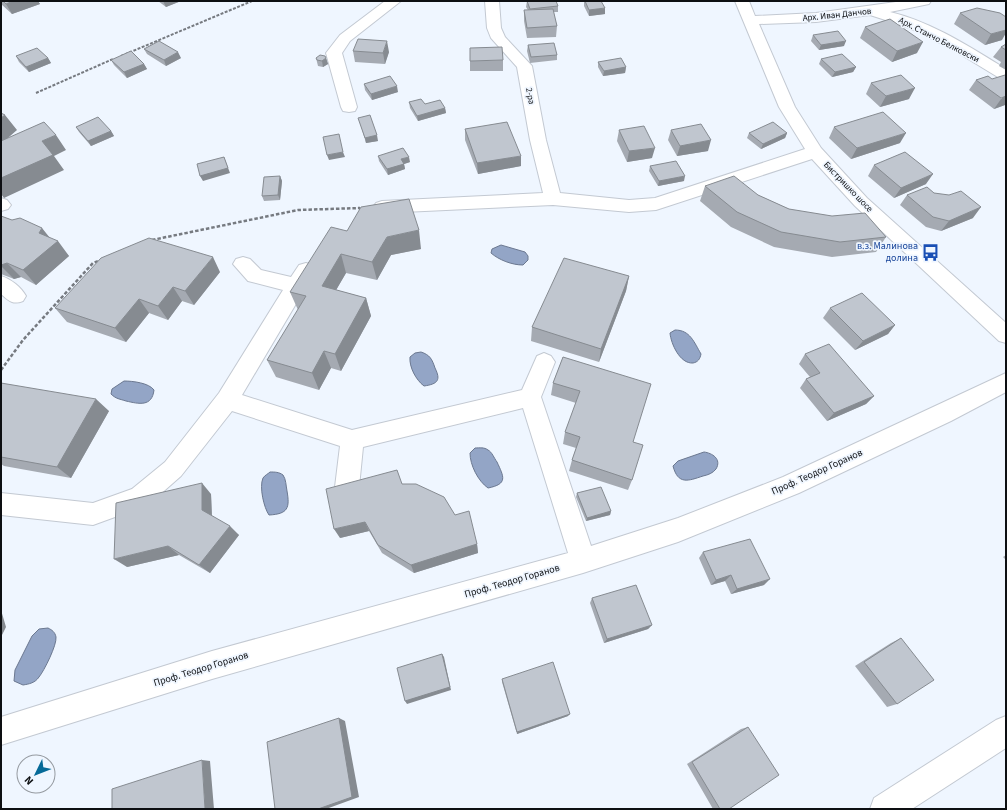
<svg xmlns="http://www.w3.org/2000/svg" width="1007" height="810" viewBox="0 0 1007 810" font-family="'Source Sans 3',sans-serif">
<rect width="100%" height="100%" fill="#eff6ff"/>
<path fill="#93a5c6" stroke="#6b7890" d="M501,245L525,252L528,256V260L523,265C512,265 499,260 491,253L492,249Z
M675,330C690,330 694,342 701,354C700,359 698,362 693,363C680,364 671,344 670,333Z
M421,352C430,355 432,359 435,368C441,380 438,384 424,386C416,380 409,367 410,357L415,353Z
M124,381C133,381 149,383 154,390C152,407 139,404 126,401C120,399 116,399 111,394L112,389Z
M475,448C480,448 484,447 488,450C492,452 494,458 497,462C504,477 508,484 488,488C478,481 470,465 470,453Z
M704,452C712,453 722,459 716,469C713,473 708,475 703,476C688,481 678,485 673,466L678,461Z
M270,472C275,472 279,472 283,475C286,479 286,486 287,491C290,508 288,514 269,515C264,508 259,487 263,478C265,475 268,474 270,472Z
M48,628C52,630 55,632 56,637C57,645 44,671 39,677C35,683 29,684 23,685L14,681L15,670L32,636L39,629Z"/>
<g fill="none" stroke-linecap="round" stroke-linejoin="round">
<defs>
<path id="minor" d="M385,1H401L350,41L342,53L357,107L355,111L349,112L343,111L341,107L326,53L340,35Z
M485,1H499L501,28L505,37L532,66L546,140L560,193L629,200L655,198L805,149L779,107L735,1H749L755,16L816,13L903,1H931L929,4L890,12C932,22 970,47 1006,69V81L1001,79L955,51L921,33L904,26L870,15L816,22L759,24L795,107L821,148L867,198L1006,323V343L999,341L855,206L812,159L656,210L629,212L553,205L382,213L376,211L373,207L376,203L382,201L543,193L530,140L517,67L491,38L487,28Z
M1,198L7,200L11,205L8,209L1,211Z
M243,257L250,259L261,270L291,277L299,265L306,263L313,265L316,270L242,395L352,430L522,390L537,356L544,353L551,356L555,362L541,397L591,546L678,518L783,477L1006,373V392L951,421L799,493L678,542L583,573L212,679L1,745V717L212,651L568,553L523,408L363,447L359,487L355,495L347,498L339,495L335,487L340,446L232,411L181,476L148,505L93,525L1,515V493L93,503L132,489L165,462L219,393L283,290L248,281L233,264L236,259Z
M1,276C11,279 21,287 26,296L23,301C13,305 9,301 1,294Z
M1006,716V748L912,809H870L874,798L996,720Z"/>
</defs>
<use href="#minor" stroke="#c3c9d2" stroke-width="2"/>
<path stroke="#767a80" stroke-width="2" stroke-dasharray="3 1.5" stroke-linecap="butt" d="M121,56L252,1
M36,93L113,59"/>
<path stroke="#767a80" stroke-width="2.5" stroke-dasharray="3.5 2" stroke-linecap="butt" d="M152,240L298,210L360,208
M1,370L23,340L93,263L101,260"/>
<use href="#minor" fill="#fff" fill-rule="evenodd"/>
</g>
<path fill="#a5aab2" d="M1,1H38L40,4L12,14L1,4Z
M158,1H181L166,7Z
M527,1L558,6V12H553L557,26L556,37L527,38L524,21V10H528L526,7Z
M584,1L605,14L589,16L584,6Z
M960,13L1002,40L985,45L954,24Z
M865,27L917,53L892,62L860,38Z
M813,35L844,46L819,50L811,41Z
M1006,44V70L999,66L1001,62L993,57L1001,47Z
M528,45L557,55V60L530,63L527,51Z
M144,49L181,58L166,66L147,54Z
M353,51L389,52L385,64L355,62Z
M16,56L48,58L51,63L29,72L19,62Z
M316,58H326L328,64L323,67L318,66Z
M821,59L856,67L853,72L832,77L819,64Z
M111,60L144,64L147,69L127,78L114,65Z
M503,60V71H470V61Z
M598,62L626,67L625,73L603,76L598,67Z
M988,76L1005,105L994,109L969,90L976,80Z
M871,83L909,99L880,107L866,94Z
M364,84L398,92L372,100L365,90Z
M409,102L445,108L446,113L418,121L410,108Z
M358,118L378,141L366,143L360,123Z
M76,127L111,131L114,136L91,146L79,132Z
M834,127L900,143L851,159L829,138Z
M465,129L521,166L478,174L465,140Z
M619,130L652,158L627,162L617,141Z
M671,130L708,151L677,156L668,140Z
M749,133H787L785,138L761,149L747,138Z
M378,156L410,162L404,164L405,169L388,175L379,161Z
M874,165L926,184L894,198L868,176Z
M650,166L684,181L658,186L649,171Z
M280,176L282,181L280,200L264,201L262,196Z
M705,186L758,195L789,209L886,237L876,252L832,257L774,247L731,227L700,201Z
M934,193L973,218L941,231L926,227L900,205L907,195Z
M1,216L50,238L69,256L36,285L21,277L14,279L1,274Z
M347,231L421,249L391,255L377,280L346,273L336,290L366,298L371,316L341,371L331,368L319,390L276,377L267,360L298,310L290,292Z
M220,272L194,305L182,301L168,320L149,313L126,342L67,322L55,308Z
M629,276L626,291L599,362L531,341L532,327Z
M830,308L895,325L888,334L855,350L823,318Z
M805,354L874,396L866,404L827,421L800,388L806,379L810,377L799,364Z
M563,357L633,442L632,480L628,490L569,471L572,460L576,448L563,444L565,432L576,403L551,395L553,383Z
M1,383L109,411L71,478L4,466L1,464Z
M402,484L455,515L477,544L478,553L414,573L382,553L369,531L340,538Z
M577,493L611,511L610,515L586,521L576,497Z
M211,494L212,516L239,535L210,573L179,555L127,567Z
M703,552L764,585L731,594L725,581L711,585L699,558Z
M1006,555V560L1003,557Z
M592,598L652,625L648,629L604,643L590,603Z
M901,638L897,704L887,707L855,666L891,643Z
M502,679L568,716L517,734L502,682Z
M748,727L729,809H713L687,764L741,729Z"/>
<path fill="#868b91" d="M13,1H38L40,4L12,14L6,4Z
M163,1H181L166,7Z
M605,8V14L589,16V10Z
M1006,30V33L1002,40L985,45L991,34Z
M387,41L389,52L385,64L383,53Z
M846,41L844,46L819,50L821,45Z
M923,42L917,53L892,62L897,51Z
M178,52L181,58L166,66L164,60Z
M48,58L51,63L29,72L26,67Z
M326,58L328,64L323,67L322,61Z
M144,64L147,69L127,78L124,72Z
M626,67L625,73L603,76L604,71Z
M856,67L853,72L832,77L835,72Z
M397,86L398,92L372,100L371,94Z
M915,88L909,99L880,107L886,96Z
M1006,92V104L1005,105L994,109Z
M445,108L446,113L418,121L417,116Z
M1,115H5L17,130L1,144Z
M111,131L114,136L91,146L88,141Z
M787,133L785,138L761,149L763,144Z
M906,133L900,143L851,159L857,148Z
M56,135L66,150L54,156L64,170L4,198L1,194V178L42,141Z
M377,135L378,141L366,143L365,138Z
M711,140L708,151L677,156L680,146Z
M655,148L652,158L627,162L629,151Z
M343,152L345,157L329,160L327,155Z
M521,156V166L478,174L477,163Z
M224,157L230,173L203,181L200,176Z
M409,157L410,162L404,164L405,169L388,175L387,169L401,159Z
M933,174L926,184L894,198L901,188Z
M280,176L282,181L280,200L278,195Z
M685,176L684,181L658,186L659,181Z
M981,207L973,218L941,231L949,221Z
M42,228L54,243L58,241L69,256L36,285L23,270L39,233Z
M419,230L421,249L391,255L377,280L372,262L387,237Z
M341,254L346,273L328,304L322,286Z
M213,257L220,272L194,305L185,291Z
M7,263L21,277L14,279L1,266V265Z
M629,276L626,291L599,362L601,349Z
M173,287L182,301L168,320L158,306Z
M366,298L371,316L341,371L335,354Z
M139,299L149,313L126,342L115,328Z
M895,325L888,334L855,350L863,341Z
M324,351L331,368L319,390L312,373Z
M874,396L866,404L827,421L834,413Z
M96,399L109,411L71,478L57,467Z
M202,483L211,494L212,520L202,510Z
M611,511L610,515L586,521L587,518Z
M365,522L369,531L340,538L334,529Z
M230,526L239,535L210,573L199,565Z
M477,544L478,553L414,573L411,565Z
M168,546L179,555L127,567L114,559Z
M731,575L725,581L711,585L716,580Z
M770,579L764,585L731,594L737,589Z
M1,610L6,627L1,637Z
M652,625L648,629L604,643L607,639Z
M442,654L444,657L451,690L407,704L405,701Z
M570,714L568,716L517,734V732Z
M339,718L345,721L359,797L326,809H318Z
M202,760L210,761L214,809H205Z"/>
<path fill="#c0c6cf" stroke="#868b91" d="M3,1H13L6,4Z
M527,1H556L558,6L530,9Z
M585,1H601L605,8L589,10Z
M977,8L1000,13L1006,17V30L991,34L960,13Z
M553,9L557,26L527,28L524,10Z
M890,19L923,42L897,51L865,27Z
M838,31L846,41L821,45L813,35Z
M358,39L387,41L383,53L353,51Z
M159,41L178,52L164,60L144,49Z
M554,43L557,55L531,57L528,45Z
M1006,44V50L1001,47Z
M502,47L503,60L470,61V48Z
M37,48L48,58L26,67L16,56Z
M131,51L144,64L124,72L111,60Z
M842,54L856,67L835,72L821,59Z
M320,55L325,56L326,58L322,61L317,60L316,58Z
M621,58L626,67L604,71L598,62Z
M901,75L915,88L886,96L871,83Z
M1005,75L1006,76V96L1001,98L976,80L988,76L992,79Z
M390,76L397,86L371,94L364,84Z
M421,99L425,104L440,100L445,108L417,116L409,102Z
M883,112L906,133L857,148L834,127Z
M1,113L5,115L1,118Z
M370,115L377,135L365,138L358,118Z
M98,117L111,131L88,141L76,127Z
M44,122L56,135L42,141L53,155L1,178V141Z
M507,122L521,156L477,163L465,129Z
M773,122L787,133L763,144L749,133Z
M701,124L711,140L680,146L671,130Z
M644,126L655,148L629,151L619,130Z
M339,134L343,152L327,155L323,137Z
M403,148L409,157L401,159L404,164L387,169L378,156Z
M905,152L933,174L901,188L874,165Z
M224,157L228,168L200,176L197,164Z
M676,161L685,176L659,181L650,166Z
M280,176L278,195L262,196L264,177Z
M734,176L758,195L789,209L832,216L865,213L886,237L840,242L781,232L737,212L705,186Z
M927,187L934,193L949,195L961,191L981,207L949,221L933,217L907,195Z
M409,199L419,230L387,237L372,262L341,254L322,286L366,298L335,354L324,351L312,373L267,360L306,296L290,292L331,227L347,231L361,207Z
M1,216L12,220L20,218L42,228L39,233L58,241L23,270L7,263L1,265Z
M149,238L213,257L185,291L173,287L158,306L139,299L115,328L55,308L101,258Z
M564,258L629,276L601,349L532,327Z
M862,293L895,325L863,341L830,308Z
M829,344L874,396L834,413L806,379L820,373L805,354Z
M563,357L651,384L633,442L643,445L632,480L572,460L580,437L565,432L580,391L553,383Z
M1,383L96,399L57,467L1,457Z
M397,470L402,484H416L444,497L455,515L469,511L477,544L411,565L378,545L365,522L334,529L326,489Z
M202,483V510L230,526L199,565L168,546L114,559L116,503Z
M601,487L611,511L587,518L577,493Z
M750,539L770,579L737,589L731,575L716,580L703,552Z
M636,585L652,625L607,639L592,598Z
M901,638L934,680L897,704L864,662Z
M442,654L450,687L405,701L397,668Z
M553,662L570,714L517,732L502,679Z
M339,718L352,797L318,809H275L267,742Z
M748,727L779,775L729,809H720L692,762Z
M202,760L205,809H112V789Z"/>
<defs>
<symbol id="bus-bare" viewBox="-9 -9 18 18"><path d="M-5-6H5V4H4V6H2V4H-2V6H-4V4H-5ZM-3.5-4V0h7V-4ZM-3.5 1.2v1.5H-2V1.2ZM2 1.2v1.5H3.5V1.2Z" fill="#1a4fb4" stroke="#eff6ff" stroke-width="2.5" paint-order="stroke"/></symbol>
</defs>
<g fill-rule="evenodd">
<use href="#bus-bare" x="918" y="240" width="25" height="25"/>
</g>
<g text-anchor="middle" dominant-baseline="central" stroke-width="3.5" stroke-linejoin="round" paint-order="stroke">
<g font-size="9" fill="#0d0f12" stroke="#eff6ff">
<text transform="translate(837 15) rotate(-6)">Арх. Иван Данчов</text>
<text transform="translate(939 40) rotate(27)">Арх. Станчо Белковски</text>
<text transform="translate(530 96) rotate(79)">2-ра</text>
<text transform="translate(848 187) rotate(46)">Бистришко шосе</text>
</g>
<g font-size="10" fill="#164399" stroke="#eff6ff" text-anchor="end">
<text x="918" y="246">в.з. Малинова<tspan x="918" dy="12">долина</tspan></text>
</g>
<g font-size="10" fill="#0d0f12" stroke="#eff6ff">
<text transform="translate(817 472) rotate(-24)">Проф. Теодор Горанов</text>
<text transform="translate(512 581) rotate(-16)">Проф. Теодор Горанов</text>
<text transform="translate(201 669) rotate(-17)">Проф. Теодор Горанов</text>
</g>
</g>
<rect width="1007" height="810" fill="none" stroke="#0d0f12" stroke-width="4"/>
<g transform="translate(36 774) rotate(227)"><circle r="19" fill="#eff6ff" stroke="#959aa0"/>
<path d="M0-3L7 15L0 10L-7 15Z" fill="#056a98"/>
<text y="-6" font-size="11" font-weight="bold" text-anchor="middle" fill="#0d0f12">N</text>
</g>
</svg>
